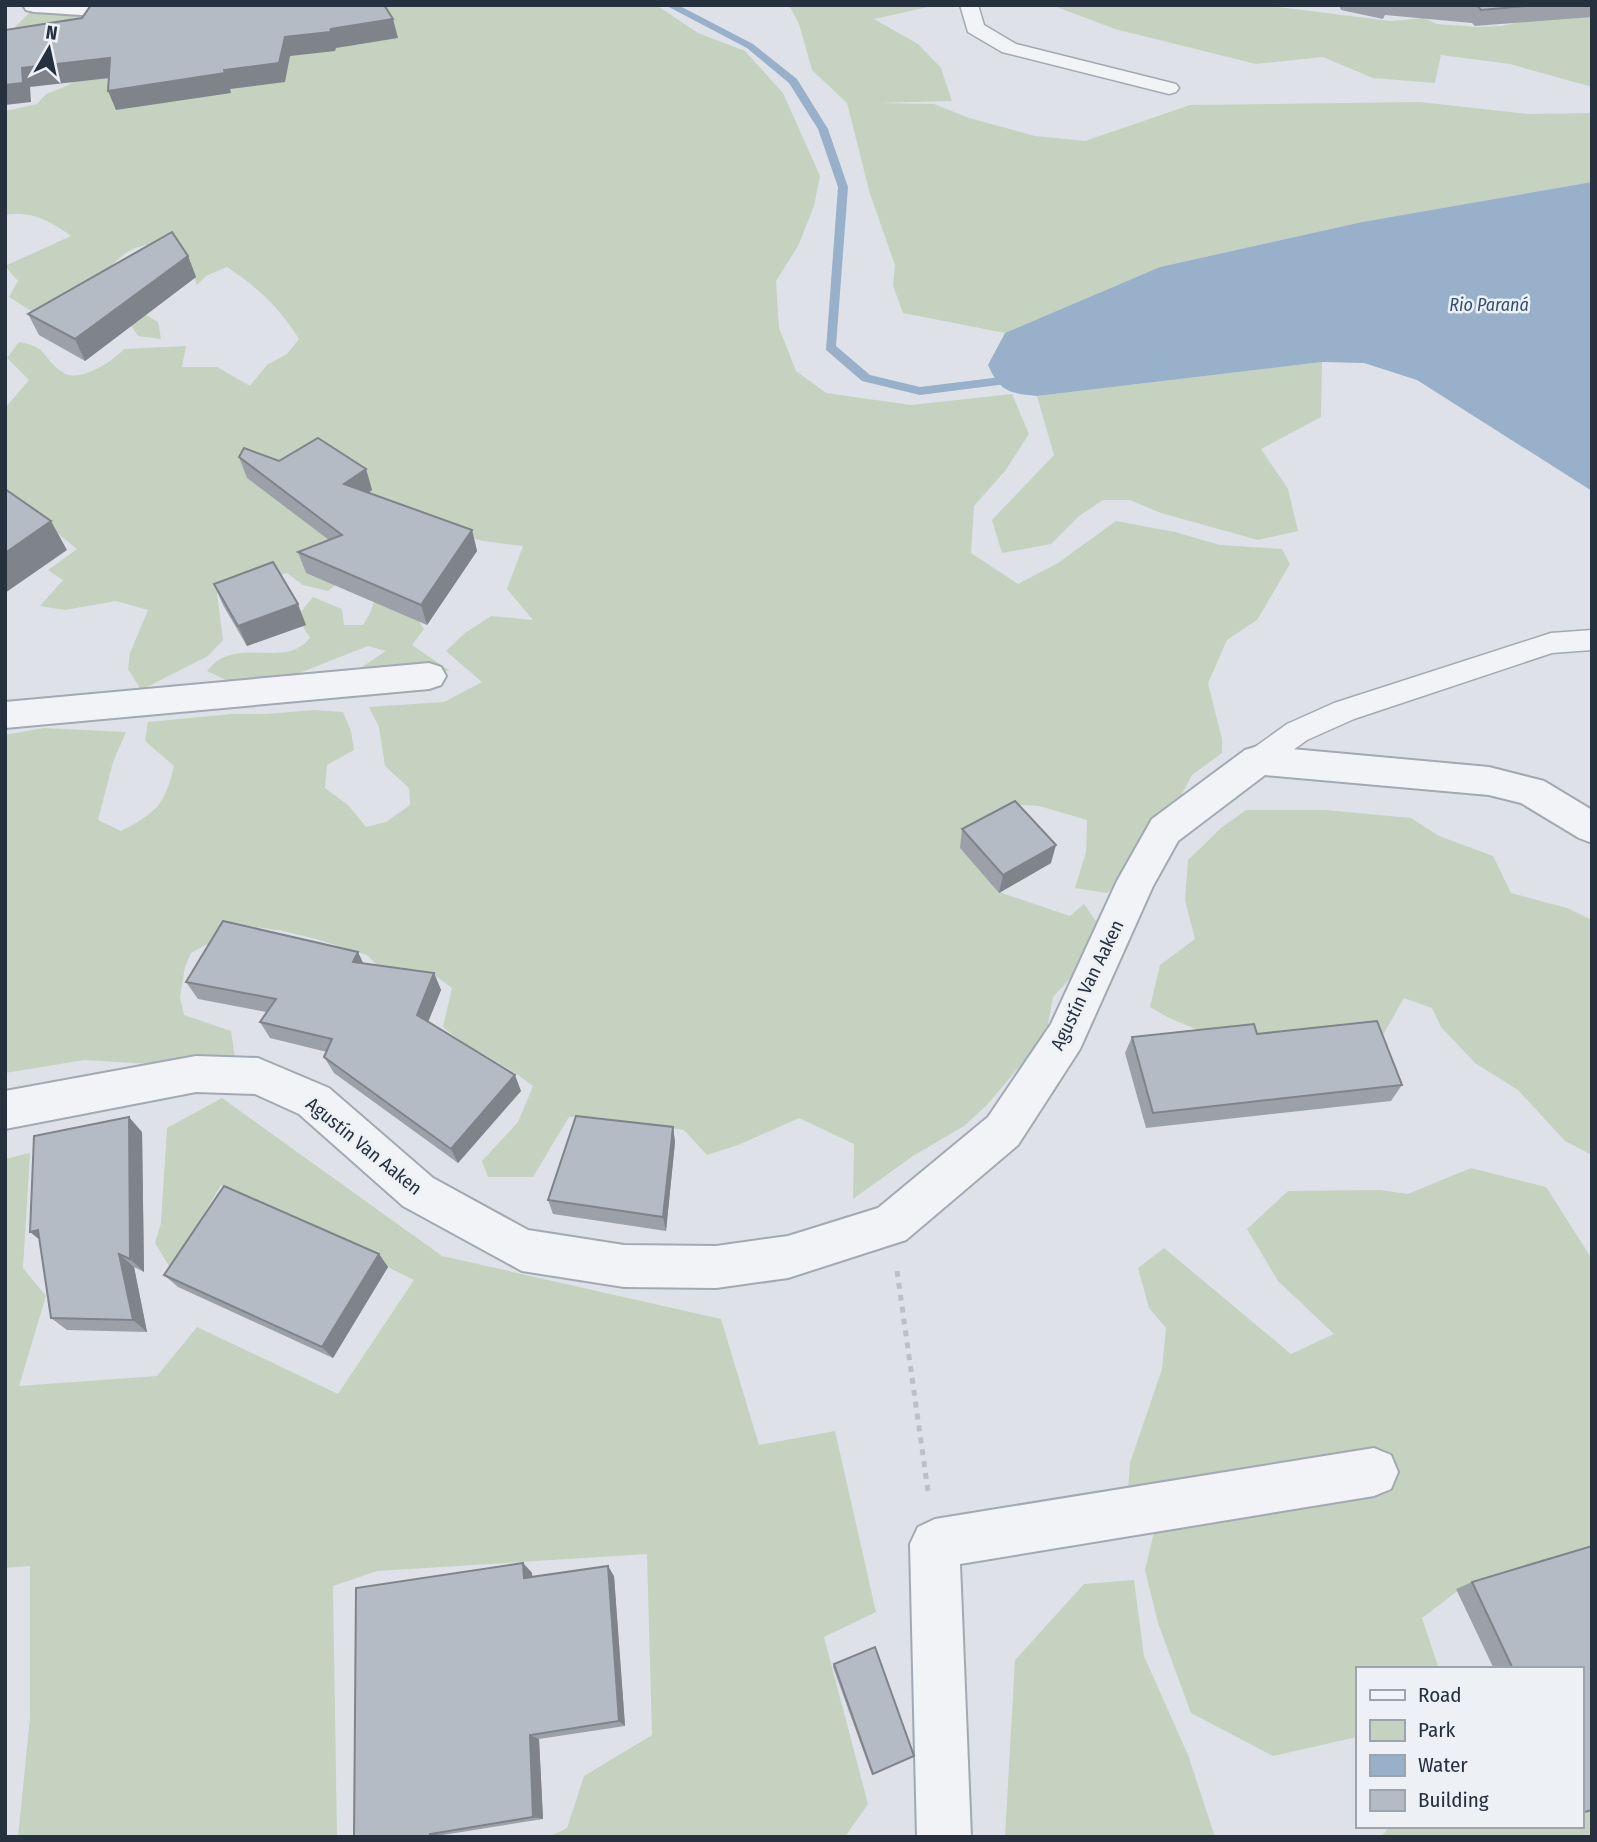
<svg xmlns="http://www.w3.org/2000/svg" width="1597" height="1842" viewBox="0 0 1597 1842" font-family="'Fira Sans Condensed',sans-serif">
<rect width="100%" height="100%" fill="#dee2e8"/>
<path fill="#c4d2bf" d="M37,5H656L698,33L745,51L783,93L820,176L814,206L798,246L776,281L779,328L796,371L826,393L911,405L1012,394L1029,434L1005,471L974,506L971,553L1018,584L1058,563L1116,521L1175,532L1220,545L1282,549L1290,564L1257,620L1227,640L1208,683L1222,739V753L1192,775L1176,805L1145,829L1135,867L1107,893L1075,888L1086,852L1087,820L1039,806L1009,804L999,892L1070,916L1084,904L1100,927L1088,959L1053,997L1046,1035L986,1106L964,1126L913,1156L853,1199L854,1144L799,1118L738,1145L707,1155L684,1130L596,1117H569L533,1177H488L482,1161L518,1122L533,1086C505,1063 470,1051 443,1027L452,988L433,974L378,966L367,955L316,939L283,931L243,925L191,953L185,967L180,997L184,1015L231,1031L235,1058H193L150,1064L84,1060L5,1073V735L44,728L126,732L113,762L98,820L121,831C156,813 165,805 174,766L145,741L148,722L231,714H266L314,710L343,712L351,731L354,750L327,765L325,788L349,806L366,827L386,822L410,805L409,788L385,766L379,727L369,707L444,702L482,682L446,651L465,633L491,616L533,620L507,589L523,546L483,541L441,529L412,525L328,591L303,585L287,573L217,593L223,640L208,656L141,690L128,669L130,653L148,610L116,601L65,610L40,606L63,580L48,570L77,549L28,509L5,502V408L29,380L7,358L19,342C50,347 43,361 64,373C80,383 113,361 124,349L186,346L182,367H217L250,386L267,365L287,354L299,339C280,308 257,287 227,267L206,276L197,285L191,267L174,244C146,242 126,247 108,270L141,312L158,322L161,339L138,336L128,321L39,316L9,297L18,281L5,266L71,236C51,221 30,210 5,215V111L37,104L46,94L69,85L115,39L13,29Z
M789,5H937L874,19L918,44L941,68L952,101L876,103L934,104L969,118L1035,136L1085,141L1190,105L1420,102L1529,114L1592,113V182L1362,222L1160,267L1005,333L903,313L893,286L895,265L870,194L847,103L812,70L799,24Z
M1051,5H1263L1391,21L1424,18L1437,24L1478,27L1501,26L1560,13H1592V87L1510,64L1441,55L1435,83L1373,78L1323,57L1256,64L1115,29Z
M1322,362L1321,417L1261,449L1288,489L1298,531L1258,540L1161,513L1130,500H1103L1079,516L1051,544L1002,553L992,520L1054,455L1037,396Z
M377,594L408,604L424,629L412,645L450,671L359,669L386,651L368,646L251,692L207,671C237,633 284,671 310,638L297,617L313,597L342,609L344,625H363L370,613Z
M1246,810H1325L1411,818L1439,836L1493,856L1511,893L1567,908L1592,920V1155L1565,1141L1518,1090L1475,1063L1441,1027L1432,1008L1404,998L1379,1042L1203,1032L1169,1018L1150,1007L1160,965L1195,939L1185,900L1188,860L1221,828Z
M222,1098L442,1256L721,1319L759,1445L835,1431L876,1612L824,1637L868,1804L845,1837H548L567,1828L584,1776L652,1735L647,1554L377,1571L333,1586L337,1837H18L30,1718V1566L5,1568V1159L30,1153L23,1268L46,1296L19,1386L157,1376L197,1327L338,1394L414,1280L221,1185L171,1269L155,1243L161,1223L167,1128Z
M1471,1168L1546,1187L1592,1259V1571L1459,1590L1422,1618L1439,1669H1357V1737L1273,1756L1191,1713L1158,1623L1145,1570L1158,1515L1128,1489L1130,1463L1162,1369L1166,1328L1149,1308L1138,1268L1164,1248L1291,1354L1334,1334L1278,1281L1247,1229L1288,1191L1380,1190L1408,1194Z
M1134,1580L1144,1656L1188,1755L1215,1837H1005L1015,1660L1084,1584Z
M1581,1753L1592,1761V1837H1381L1390,1826H1581Z"/>
<path fill="#98b0c9" d="M1592,182V491L1417,380L1364,363L1322,362L1037,396C1009,393 1000,392 988,365L1005,333L1160,267L1362,222Z"/>
<g fill="none" stroke-linecap="round" stroke-linejoin="round">
<path fill="#98b0c9" fill-rule="evenodd" d="M665,5H678L753,44L797,79L828,129L848,187L836,346L870,375L920,387L1017,375L1021,376V382L920,395L862,381L826,350L838,187L818,129L789,83L747,48Z"/>
<defs>
<path id="service" d="M960,5H978L984,25L1016,44L1176,84L1179,88L1176,92L1169,94L1002,52L968,32Z
M1592,630V650L1552,653L1354,719L1307,740L1268,768L1258,771L1248,768L1243,760L1248,752L1287,724L1334,703L1551,633Z"/>
<path id="minor" d="M23,5H157L154,10C115,20 74,14 34,12L26,10Z
M429,663L441,667L446,676L441,685L429,689L5,728V702Z
M1258,746L1489,767L1544,781L1592,810V843L1579,838L1521,803L1489,795L1265,775L1178,841L1153,886L1080,1049L1018,1145L906,1240L788,1278L716,1288L624,1287L522,1271L403,1206L299,1114L255,1094L196,1092L5,1129V1091L196,1056L258,1058L329,1088L433,1178L528,1230L624,1245L716,1246L788,1236L878,1208L988,1117L1051,1024L1117,881L1152,819L1245,750Z
M1374,1448L1391,1455L1398,1472L1391,1489L1374,1496L960,1564L971,1837H917L910,1544L918,1527L935,1519Z"/>
</defs>
<use href="#service" stroke="#a3a9b2" stroke-width="3"/>
<use href="#minor" stroke="#a3a9b2" stroke-width="4"/>
<path stroke="#bcc0c6" stroke-width="5" stroke-dasharray="6 6" stroke-linecap="butt" d="M897,1271L928,1491"/>
<use href="#service" fill="#f1f3f6" fill-rule="evenodd"/>
<use href="#minor" fill="#f1f3f6" fill-rule="evenodd"/>
</g>
<path fill="#9ca1a9" d="M1339,5H1592V17L1475,26L1472,23L1385,15L1383,19L1341,10Z
M188,256L196,277L85,361L39,335L28,314Z
M239,457L366,469L372,490L368,493L472,530L477,551L427,625L306,573L298,552L329,540L247,478Z
M214,584L306,625L247,646L223,605Z
M962,829L1051,863L999,893L960,848Z
M363,963L434,973L441,990L428,1022L521,1091L458,1163L334,1073L324,1057L327,1052L270,1038L260,1022L266,1012L198,999L186,982Z
M1257,1034L1402,1085L1391,1101L1146,1128L1125,1053L1132,1037Z
M673,1127L675,1142L666,1231L553,1214L548,1200Z
M142,1132L144,1272L134,1267L147,1332L67,1330L51,1318L39,1239Z
M379,1254L388,1267L333,1358L178,1287L164,1275Z
M523,1563L532,1573V1577L614,1576L625,1726L539,1739L543,1819L443,1835V1837H354Z
M1472,1582L1581,1669H1494L1456,1589Z
M834,1664L912,1757L872,1775L833,1667Z"/>
<path fill="#7f838a" d="M393,19L398,38L336,48L335,51L290,56L285,82L230,89L231,93L116,110L108,91L224,70L285,37Z
M110,58L118,77L30,87L31,102L5,105V85L22,68Z
M188,256L196,277L85,361L75,339Z
M366,469L372,490L351,505L344,484Z
M51,521L67,550L5,593V553Z
M472,530L477,551L427,625L421,605Z
M298,604L306,625L247,646L238,626Z
M1056,845L1051,863L999,893L1003,875Z
M358,952L366,969L353,962Z
M434,973L441,990L424,1032L417,1015Z
M515,1075L521,1091L458,1163L451,1149Z
M129,1117L142,1132L144,1272L130,1259Z
M673,1127L675,1142L666,1231L663,1217Z
M38,1230L46,1245L30,1232Z
M119,1254L134,1267L147,1332L133,1320Z
M379,1254L388,1267L333,1358L322,1347Z
M523,1563L532,1573L533,1588L524,1578Z
M608,1566L614,1576L625,1726L619,1721Z
M530,1735L539,1739L543,1819L533,1817Z
M430,1834L443,1835V1837H430Z"/>
<path fill="#b5bbc5" stroke="#7f838a" stroke-width="2" d="M91,5H384L393,19L331,29L330,32L285,37L279,63L224,70L225,73L108,91L110,58L22,68L23,83L5,85V30L82,18Z
M1469,5H1536L1481,10L1478,6Z
M172,232L188,256L75,339L28,314Z
M318,438L366,469L344,484L472,530L421,605L298,552L342,535L239,457L244,448L279,461Z
M5,489L51,521L5,553Z
M273,562L298,604L238,626L214,584Z
M1015,801L1056,845L1003,875L962,829Z
M223,921L358,952L353,962L434,973L417,1015L515,1075L451,1149L324,1057L332,1039L260,1022L276,999L186,982Z
M1377,1021L1402,1085L1153,1113L1132,1037L1254,1024L1257,1034Z
M576,1116L673,1127L663,1217L548,1200Z
M129,1117L130,1259L119,1254L133,1320L51,1318L38,1230L30,1232L34,1136Z
M224,1186L379,1254L322,1347L164,1275Z
M1592,1546V1810L1581,1813V1669H1513L1472,1582Z
M523,1563L524,1578L608,1566L619,1721L530,1735L533,1817L430,1834V1837H354L356,1588Z
M875,1647L914,1756L873,1774L834,1664Z"/>
<g text-anchor="middle" dominant-baseline="central" stroke-width="5" stroke-linejoin="round" paint-order="stroke">
<g font-size="18" font-style="italic" fill="#304f74" stroke="#edf1f6">
<text x="1489" y="305">Rio Paraná</text>
</g>
<g font-size="19" fill="#27303f" stroke="#edf1f6">
<text transform="translate(1087 985) rotate(-64)">Agustín Van Aaken</text>
<text transform="translate(364 1146) rotate(39)">Agustín Van Aaken</text>
</g>
</g>
<rect width="1597" height="1842" fill="none" stroke="#27303f" stroke-width="14"/>
<rect x="1356" y="1667" width="228" height="161" fill="#edf1f6" stroke="#9ea4ad" stroke-width="2"/>
<rect x="1370" y="1690" width="35" height="10" fill="#f1f3f6" stroke="#9ea4ad" stroke-width="2"/>
<text x="1418" y="1702" font-size="21" fill="#27303f">Road</text>
<rect x="1370" y="1720" width="35" height="21" fill="#c4d2bf" stroke="#9ea4ad" stroke-width="2"/>
<text x="1418" y="1737" font-size="21" fill="#27303f">Park</text>
<rect x="1370" y="1755" width="35" height="21" fill="#98b0c9" stroke="#9ea4ad" stroke-width="2"/>
<text x="1418" y="1772" font-size="21" fill="#27303f">Water</text>
<rect x="1370" y="1790" width="35" height="21" fill="#b5bbc5" stroke="#9ea4ad" stroke-width="2"/>
<text x="1418" y="1807" font-size="21" fill="#27303f">Building</text>
<g transform="translate(49 49) rotate(9)" stroke="#edf1f6" stroke-width="5" paint-order="stroke">
<path d="M0-5L12 26L0 18L-12 26Z" fill="#27303f"/>
<text y="-10" font-size="19" font-weight="bold" text-anchor="middle" fill="#27303f">N</text>
</g>
</svg>
